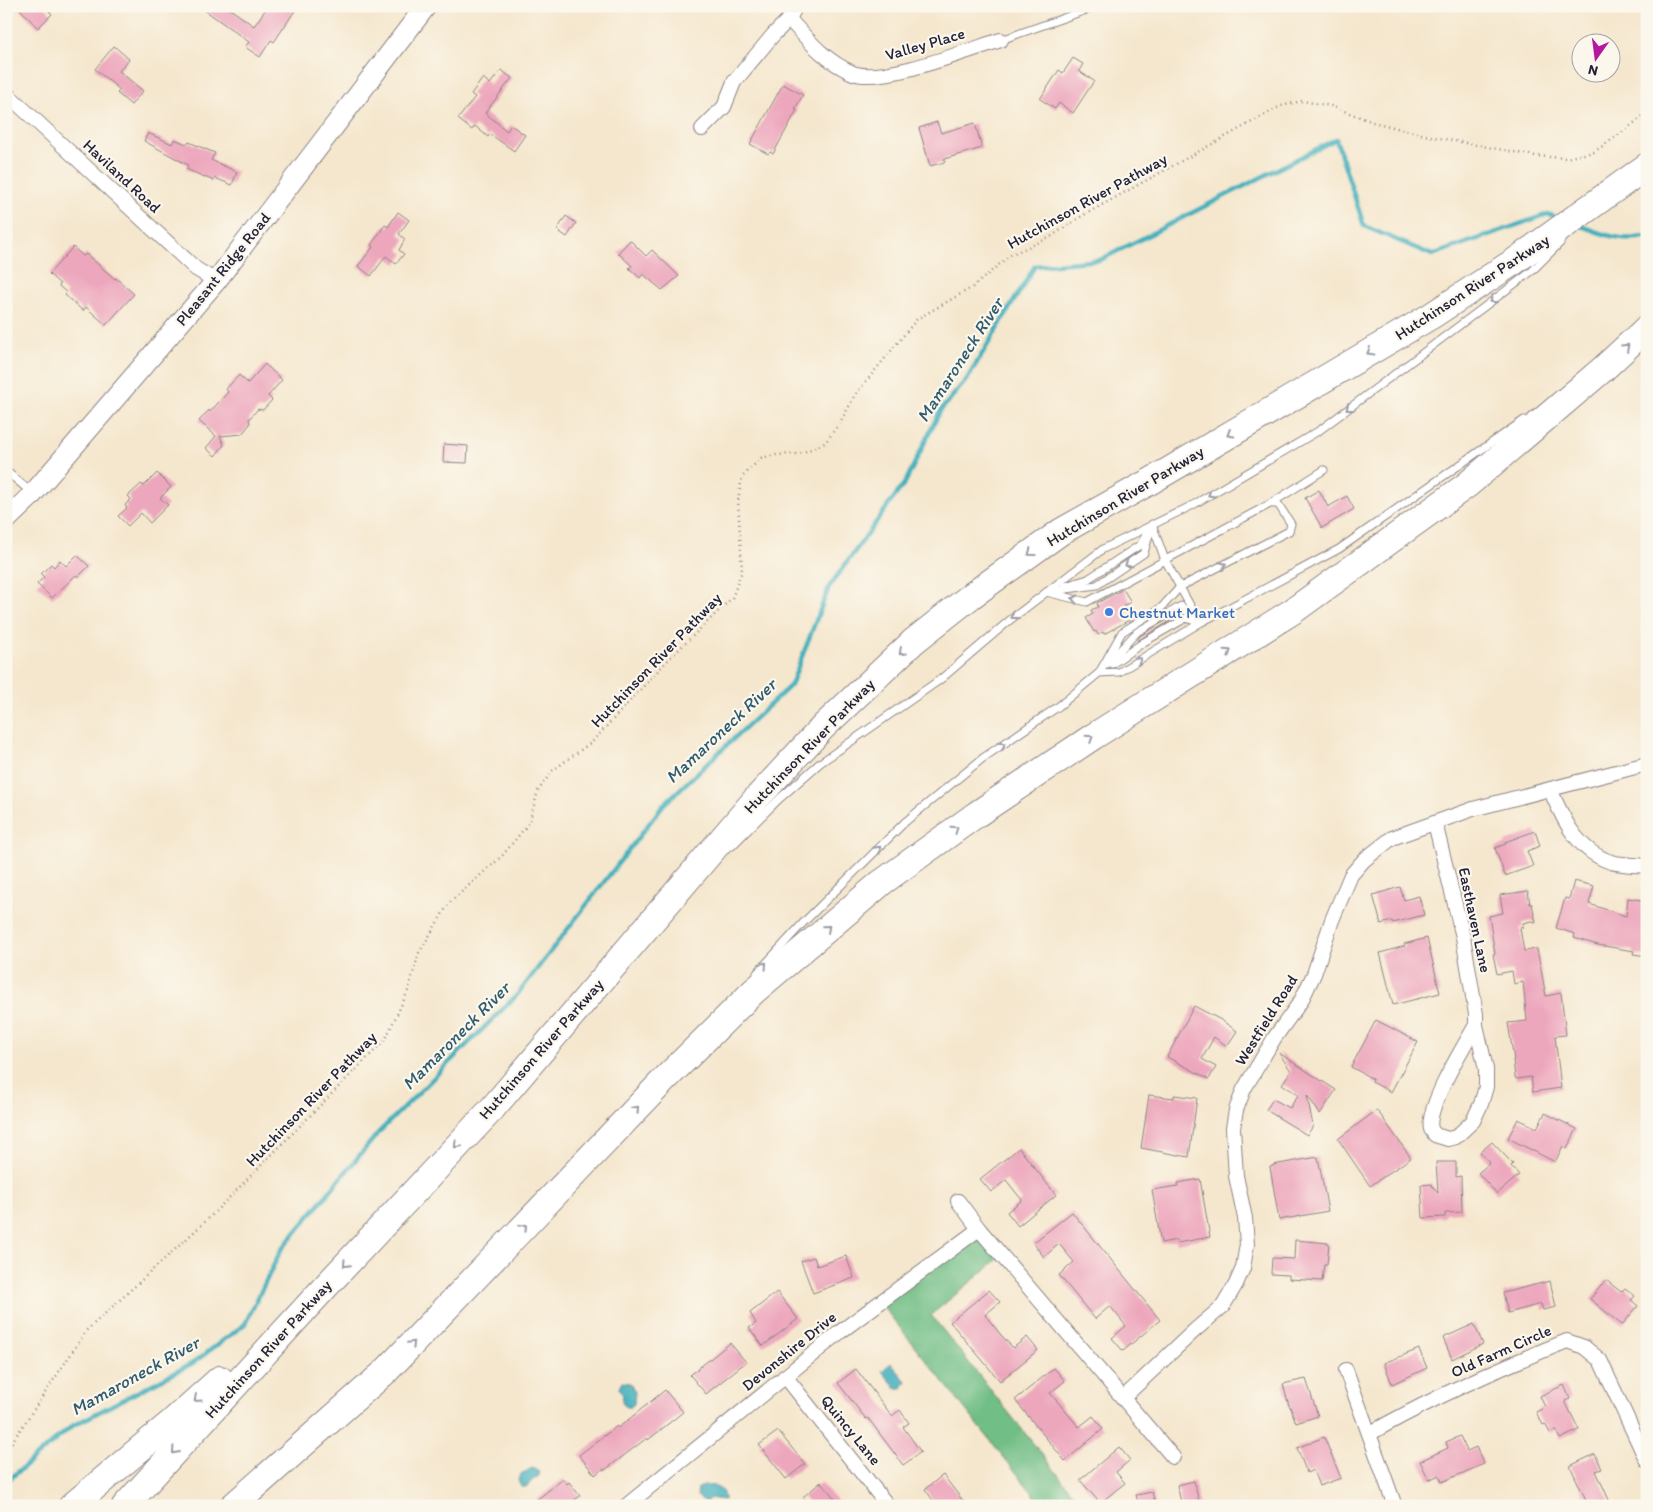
<svg xmlns="http://www.w3.org/2000/svg" width="1653" height="1512" viewBox="0 0 1653 1512" font-family="Itim,sans-serif">
<rect width="100%" height="100%" fill="#fbf7ec"/>
<filter id="ink" filterUnits="userSpaceOnUse"><feTurbulence type="fractalNoise" baseFrequency=".02" numOctaves="2"/><feDisplacementMap in="SourceGraphic" scale="10" xChannelSelector="R" yChannelSelector="G"/><feConvolveMatrix kernelMatrix="1 2 1 2 8 2 1 2 1" color-interpolation-filters="sRGB"/></filter>
<filter id="wash" filterUnits="userSpaceOnUse"><feTurbulence type="fractalNoise" baseFrequency=".0096" numOctaves="4" result="noise"/><feDisplacementMap in="SourceGraphic" scale="20" xChannelSelector="R" yChannelSelector="G"/><feGaussianBlur stdDeviation="1.12" result="paint"/><feColorMatrix in="noise" values="0 0 0 0 0 0 0 0 0 0 0 0 0 0 0 0 0 1.4 0 .05"/><feComposite in="paint" operator="in"/></filter>
<g filter="url(#wash)">
<rect width="100%" height="100%" fill="#f5e7ce"/>
<path fill="#71be86" stroke="#4a7060" d="M979,1229L1002,1256L931,1315L1083,1506H1043L880,1303Z"/>
<path fill="#42b0bd" stroke="#32697c" d="M891,1363L906,1381L902,1388H896L882,1371Z
M622,1382L630,1383L635,1392L634,1404L630,1407H626L622,1403L623,1395L619,1388Z
M532,1468L538,1470L539,1476L533,1480L526,1487H521L518,1480L521,1474Z
M704,1486C719,1485 721,1486 725,1499L723,1500L710,1498L706,1502L697,1496L698,1488Z"/>
<g fill="none" stroke-linecap="round" stroke-linejoin="round">
<path stroke="#42b0bd" stroke-width="4.5" d="M1581,226C1602,234 1624,243 1647,236
M6,1482L72,1426L193,1363L245,1324L281,1250L379,1132L517,995L664,804L791,685L829,587L906,481L940,411L967,379L1035,266L1100,260L1336,139L1364,226L1432,255L1548,214L1559,218"/>
</g>
<g id="blocks">
<path fill="#eda7bd" d="M17,6H44L52,14L38,28Z
M199,6H226L254,26L268,6H298L274,42L271,40L260,57L245,47L249,42Z
M114,46L129,59L119,71L143,91L131,105L117,93L120,90L95,69Z
M1073,58L1083,64L1079,71L1094,81L1073,113L1059,103L1055,109L1040,99L1059,70L1063,73Z
M501,70L512,78L485,113L507,131L511,125L525,135L514,151L490,134L488,137L475,126L472,130L458,119L475,97L471,94L483,78L490,84Z
M783,84L803,95L795,109L797,110L773,154L770,152L768,154L750,144Z
M937,122L941,133L975,123L982,148L944,159L945,162L930,166L919,128Z
M148,133L172,144L174,139L187,144L189,142L215,153L211,160L237,172L232,185L215,178L214,181L186,169L188,165L144,141Z
M398,212L409,220L399,234L405,239L399,250L404,254L396,264L386,256L371,276L358,266L373,247L371,245L385,225L388,227Z
M566,216L576,223L567,237L557,230Z
M630,240L646,256L652,250L679,276L662,290L643,274L640,278L629,268L632,266L618,253Z
M73,247L83,256L86,254L115,279L116,278L134,294L106,325L86,307L83,311L65,295L67,293L59,286L60,284L49,274Z
M265,364L282,380L268,396L272,400L263,410L258,409L249,419L250,424L242,434L220,436L224,445L215,456L206,448L216,436L199,421L209,410L210,412L228,392L226,389L239,375L248,383Z
M444,444L468,446L467,463L443,462Z
M157,473L171,487L160,498L168,505L150,523L141,513L128,526L118,516L127,508L125,505L131,499L128,496L141,484L144,486Z
M1319,490L1328,507L1347,496L1354,509L1322,528L1305,498Z
M77,555L89,566L78,577L76,575L52,598L37,584L44,577L41,574L51,564L54,567L60,560L66,566Z
M1123,589L1131,602L1123,606L1131,619L1104,634L1103,632L1098,635L1096,631L1094,632L1086,618L1093,614L1091,610L1098,607L1097,603Z
M1179,613L1180,615L1137,641L1140,636Z
M1535,831L1540,846L1527,851L1533,866L1505,876L1495,848L1506,844L1505,842Z
M1574,881L1594,886L1589,904L1626,916L1628,898L1647,901L1643,924L1647,925V956L1633,954L1634,951L1598,945L1574,938L1575,934L1556,928L1565,898L1569,899Z
M1400,887L1404,900L1419,896L1424,915L1393,923L1392,921L1381,924L1373,895Z
M1528,891L1530,904H1532L1536,922L1531,921L1523,923V927L1520,928L1524,951L1537,949L1546,996L1561,993L1566,1035L1555,1036L1561,1088L1533,1092L1531,1077L1516,1079L1515,1077L1513,1060H1514L1508,1023L1527,1021L1523,982L1514,984L1512,971L1497,974L1493,954H1495L1489,916L1503,913L1500,895Z
M1427,938L1440,993L1393,1005L1380,953L1405,946L1404,944Z
M1194,1006L1221,1020L1237,1031L1227,1046L1214,1037L1202,1059L1216,1067L1209,1079L1167,1057Z
M1376,1020L1418,1042L1391,1092L1372,1082L1373,1079L1351,1067Z
M1279,1053L1336,1090L1320,1114L1307,1095L1313,1126L1307,1135L1266,1110L1273,1099L1290,1108L1298,1095L1282,1084L1291,1071Z
M1149,1095L1174,1098V1095L1197,1098L1189,1157L1141,1148Z
M1377,1110L1411,1158L1370,1186L1338,1139Z
M1545,1113L1577,1129L1567,1149L1563,1146L1555,1162L1508,1138L1518,1119L1537,1128Z
M1492,1142L1513,1164L1511,1166L1519,1175L1497,1194L1478,1173L1490,1163L1480,1152Z
M1019,1148L1056,1195L1018,1226L1007,1212L1022,1200L1006,1180L991,1192L980,1179Z
M1318,1157L1328,1211L1279,1220L1270,1167L1273,1166V1165Z
M1436,1162H1456V1177L1461,1176L1462,1212L1445,1213V1217L1423,1218L1421,1185L1431,1184L1438,1193Z
M1200,1179L1210,1237L1177,1243L1176,1240L1161,1243L1152,1190L1178,1186V1183Z
M1072,1212L1160,1320L1123,1351L1112,1338L1126,1326L1110,1306L1095,1319L1059,1275L1074,1262L1059,1244L1044,1257L1033,1243Z
M1295,1240L1329,1243L1327,1264H1324L1322,1281L1289,1279V1275L1271,1274L1272,1258L1294,1259Z
M846,1256L854,1278L813,1293L801,1261L814,1257L817,1266Z
M1606,1280L1621,1292L1625,1288L1635,1296L1631,1300L1638,1306L1622,1325L1590,1299Z
M1550,1281L1556,1307L1543,1310L1541,1304L1508,1313L1503,1293Z
M989,1290L1000,1302L985,1315L1001,1335L1013,1348L1027,1337L1038,1350L1000,1381L950,1322Z
M777,1292L798,1319L763,1346L749,1328L756,1323L750,1313Z
M1474,1324L1483,1344L1452,1359L1443,1338Z
M730,1343L746,1362L706,1394L690,1375Z
M1419,1349L1427,1368L1392,1384L1384,1363Z
M1054,1368L1065,1381L1050,1393L1079,1427L1093,1416L1103,1429L1065,1461L1015,1400Z
M856,1369L892,1416L900,1410L909,1423L903,1427L921,1452L903,1465L868,1418L866,1419L838,1383Z
M1306,1379L1318,1416L1296,1423L1290,1406H1289L1283,1384Z
M1564,1385L1570,1399L1565,1401L1579,1430L1560,1439L1556,1430L1550,1433L1545,1424L1543,1425L1536,1412L1545,1407L1540,1396Z
M665,1390L683,1412L648,1440L647,1438L605,1470L603,1469L595,1475L579,1455L617,1426L618,1428Z
M778,1431L805,1464L786,1479L759,1445Z
M1460,1436L1467,1451L1476,1447L1484,1464L1442,1482L1439,1475L1429,1480L1420,1461L1448,1448L1446,1442Z
M1324,1437L1341,1478L1319,1486L1313,1470L1307,1473L1297,1448Z
M1119,1447L1130,1460L1116,1472L1125,1483L1100,1503L1080,1480Z
M1595,1454L1602,1469L1596,1471L1609,1500L1595,1506H1589L1570,1466Z
M943,1475L967,1506H937L925,1489Z
M563,1479L567,1484L569,1482L580,1496L567,1506H529Z
M1194,1481L1200,1506H1182L1177,1485Z
M821,1482L841,1506H811L803,1497Z
M1152,1492L1156,1506H1139L1136,1495Z"/>
</g>
</g>
<g filter="url(#ink)">
<use href="#blocks" fill-opacity="0" stroke="#8c8484" stroke-width="1"/>
<g fill="none" stroke-linecap="round" stroke-linejoin="round">
<defs>
<path id="lane" d="M1001,40L1089,9
M6,471L31,492
M1270,504L1324,470
M1152,524L1165,560L1197,618
M1065,586L1088,579L1140,545L1147,533
M1052,591L1097,585L1144,553L1152,524
M1046,592L1087,602L1270,504H1278L1291,524L1289,531L1180,587L1162,607L1122,632L1099,673
M1107,664L1137,632L1181,606L1200,623
M1112,664L1144,642L1186,618L1195,621
M732,846L779,799L820,763L941,679L1010,620L1103,549L1193,505L1320,430L1532,271L1560,243
M757,973L803,923L905,822L983,758L1059,706L1099,673L1119,672L1200,623L1339,549L1524,420"/>
<path id="street" d="M789,19C808,40 826,62 853,73C882,84 969,50 1001,40
M6,93L196,269L216,281
M702,129L724,107L734,82L773,35L789,19L796,6
M1550,789C1563,819 1577,851 1611,862C1622,865 1636,865 1647,866
M1435,823L1463,937L1476,1014V1025
M1476,1025L1486,1069V1087L1481,1104L1473,1121L1456,1137L1448,1139L1435,1135C1434,1133 1432,1131 1431,1129C1425,1109 1465,1044 1476,1025Z
M958,1201L979,1229L1173,1457
M1346,1370L1395,1506
M785,1376L888,1506
M1123,1398L1194,1331L1223,1306L1236,1284L1243,1268L1247,1244L1245,1218L1236,1176L1233,1128L1236,1110L1244,1089L1275,1037L1301,1001L1314,974L1332,920L1351,875L1364,860L1392,838L1473,809L1647,764
M1369,1434C1432,1398 1499,1368 1567,1341L1584,1347L1600,1360L1647,1461
M626,1506L840,1332L979,1229"/>
<path id="secondary" d="M6,520L30,497L216,281L426,6"/>
<path id="highway" d="M72,1506L172,1422L220,1379
M125,1506L326,1286L491,1110L756,799L823,727L914,641L971,596L1062,531L1151,481L1431,316L1515,261L1647,166
M233,1506L386,1371L663,1081L754,991L881,883L977,814L1094,736L1293,611L1467,485L1603,369L1647,328"/>
</defs>
<use href="#lane" stroke="#8c8484" stroke-width="9"/>
<use href="#street" stroke="#8c8484" stroke-width="16"/>
<use href="#secondary" stroke="#8c8484" stroke-width="22"/>
<use href="#highway" stroke="#8c8484" stroke-width="28"/>
<path stroke="#8c8484" stroke-width="2.5" stroke-dasharray="1 4" stroke-linecap="butt" d="M6,1451L87,1330L206,1221L385,1040L408,991L419,953L449,903L502,856L529,823L538,791L552,771L593,741L667,661L732,598L742,571L738,500L742,477L761,458L776,455L799,454L825,443L840,423L855,395L917,319L973,287L1010,255L1049,238L1082,216L1281,106L1302,101L1331,106L1373,122L1429,136L1535,156L1566,158L1594,152L1624,131L1647,113"/>
<use href="#lane" stroke="#fff" stroke-width="7"/>
<use href="#street" stroke="#fff" stroke-width="14"/>
<use href="#secondary" stroke="#fff" stroke-width="20"/>
<use href="#highway" stroke="#fff" stroke-width="26"/>
</g>
<defs><path id="oneway-chevron" d="M-2-3.5L2.5 0L-2 3.5" fill="none" stroke-width="1.6" stroke-linecap="round" stroke-linejoin="round" transform="scale(1.25)"/></defs>
<g stroke="#9c9ca7">
<use href="#oneway-chevron" transform="translate(1493 300) rotate(143)"/>
<use href="#oneway-chevron" transform="translate(1626 347) rotate(-43)"/>
<use href="#oneway-chevron" transform="translate(1370 352) rotate(150)"/>
<use href="#oneway-chevron" transform="translate(1349 408) rotate(143)"/>
<use href="#oneway-chevron" transform="translate(1230 434) rotate(149)"/>
<use href="#oneway-chevron" transform="translate(1211 494) rotate(150)"/>
<use href="#oneway-chevron" transform="translate(1031 553) rotate(144)"/>
<use href="#oneway-chevron" transform="translate(1128 564) rotate(146)"/>
<use href="#oneway-chevron" transform="translate(1223 565) rotate(-27)"/>
<use href="#oneway-chevron" transform="translate(1075 599) rotate(-167)"/>
<use href="#oneway-chevron" transform="translate(1014 616) rotate(142)"/>
<use href="#oneway-chevron" transform="translate(902 652) rotate(137)"/>
<use href="#oneway-chevron" transform="translate(1228 652) rotate(-33)"/>
<use href="#oneway-chevron" transform="translate(1138 660) rotate(-31)"/>
<use href="#oneway-chevron" transform="translate(1090 738) rotate(-33)"/>
<use href="#oneway-chevron" transform="translate(1002 745) rotate(-34)"/>
<use href="#oneway-chevron" transform="translate(955 829) rotate(-35)"/>
<use href="#oneway-chevron" transform="translate(878 849) rotate(-45)"/>
<use href="#oneway-chevron" transform="translate(827 928) rotate(-41)"/>
<use href="#oneway-chevron" transform="translate(764 965) rotate(-48)"/>
<use href="#oneway-chevron" transform="translate(636 1109) rotate(-47)"/>
<use href="#oneway-chevron" transform="translate(457 1145) rotate(133)"/>
<use href="#oneway-chevron" transform="translate(524 1227) rotate(-46)"/>
<use href="#oneway-chevron" transform="translate(346 1264) rotate(133)"/>
<use href="#oneway-chevron" transform="translate(412 1344) rotate(-46)"/>
<use href="#oneway-chevron" transform="translate(197 1399) rotate(138)"/>
<use href="#oneway-chevron" transform="translate(175 1451) rotate(132)"/>
</g>
</g>
<circle fill="#3f7fe0" stroke="#fbf7ec" stroke-width="2" cx="1109" cy="612" r="5"/>
<g text-anchor="middle" dominant-baseline="central" stroke-width="4.5" stroke-linejoin="round" paint-order="stroke">
<g font-size="16" fill="#22223b" stroke="#fbf7ec">
<text transform="translate(925 44) rotate(-16)">Valley Place</text>
<text transform="translate(122 176) rotate(43)">Haviland Road</text>
<text transform="translate(1087 201) rotate(-29)">Hutchinson River Pathway</text>
<text transform="translate(223 269) rotate(-51)">Pleasant Ridge Road</text>
<text transform="translate(1472 287) rotate(-33)">Hutchinson River Parkway</text>
<text transform="translate(1125 496) rotate(-31)">Hutchinson River Parkway</text>
<text transform="translate(656 660) rotate(-46)">Hutchinson River Pathway</text>
<text transform="translate(809 746) rotate(-46)">Hutchinson River Parkway</text>
<text transform="translate(1475 920) rotate(78)">Easthaven Lane</text>
<text transform="translate(1266 1020) rotate(-58)">Westfield Road</text>
<text transform="translate(541 1049) rotate(-49)">Hutchinson River Parkway</text>
<text transform="translate(311 1099) rotate(-46)">Hutchinson River Pathway</text>
<text transform="translate(268 1349) rotate(-48)">Hutchinson River Parkway</text>
<text transform="translate(789 1351) rotate(-39)">Devonshire Drive</text>
<text transform="translate(1501 1351) rotate(-24)">Old Farm Circle</text>
<text transform="translate(851 1430) rotate(51)">Quincy Lane</text>
</g>
<g font-size="16" fill="#366cbe" stroke="#fbf7ec" text-anchor="start">
<text x="1119" y="612">Chestnut Market</text>
</g>
<g font-size="18" font-style="italic" fill="#2f5b6f" stroke="#fbf7ec">
<text transform="translate(960 360) rotate(-57)">Mamaroneck River</text>
<text transform="translate(721 731) rotate(-43)">Mamaroneck River</text>
<text transform="translate(456 1036) rotate(-45)">Mamaroneck River</text>
<text transform="translate(135 1376) rotate(-29)">Mamaroneck River</text>
</g>
</g>
<rect width="1653" height="1512" fill="none" stroke="#fbf7ec" stroke-width="25"/>
<g transform="translate(1596 58) rotate(194)"><circle r="24" fill="#fbf7ec" stroke="#a4a2a5"/>
<path d="M0-4L9 19L0 12L-9 19Z" fill="#b5179e"/>
<text y="-8" font-size="14" font-weight="bold" text-anchor="middle" fill="#22223b">N</text>
</g>
</svg>
